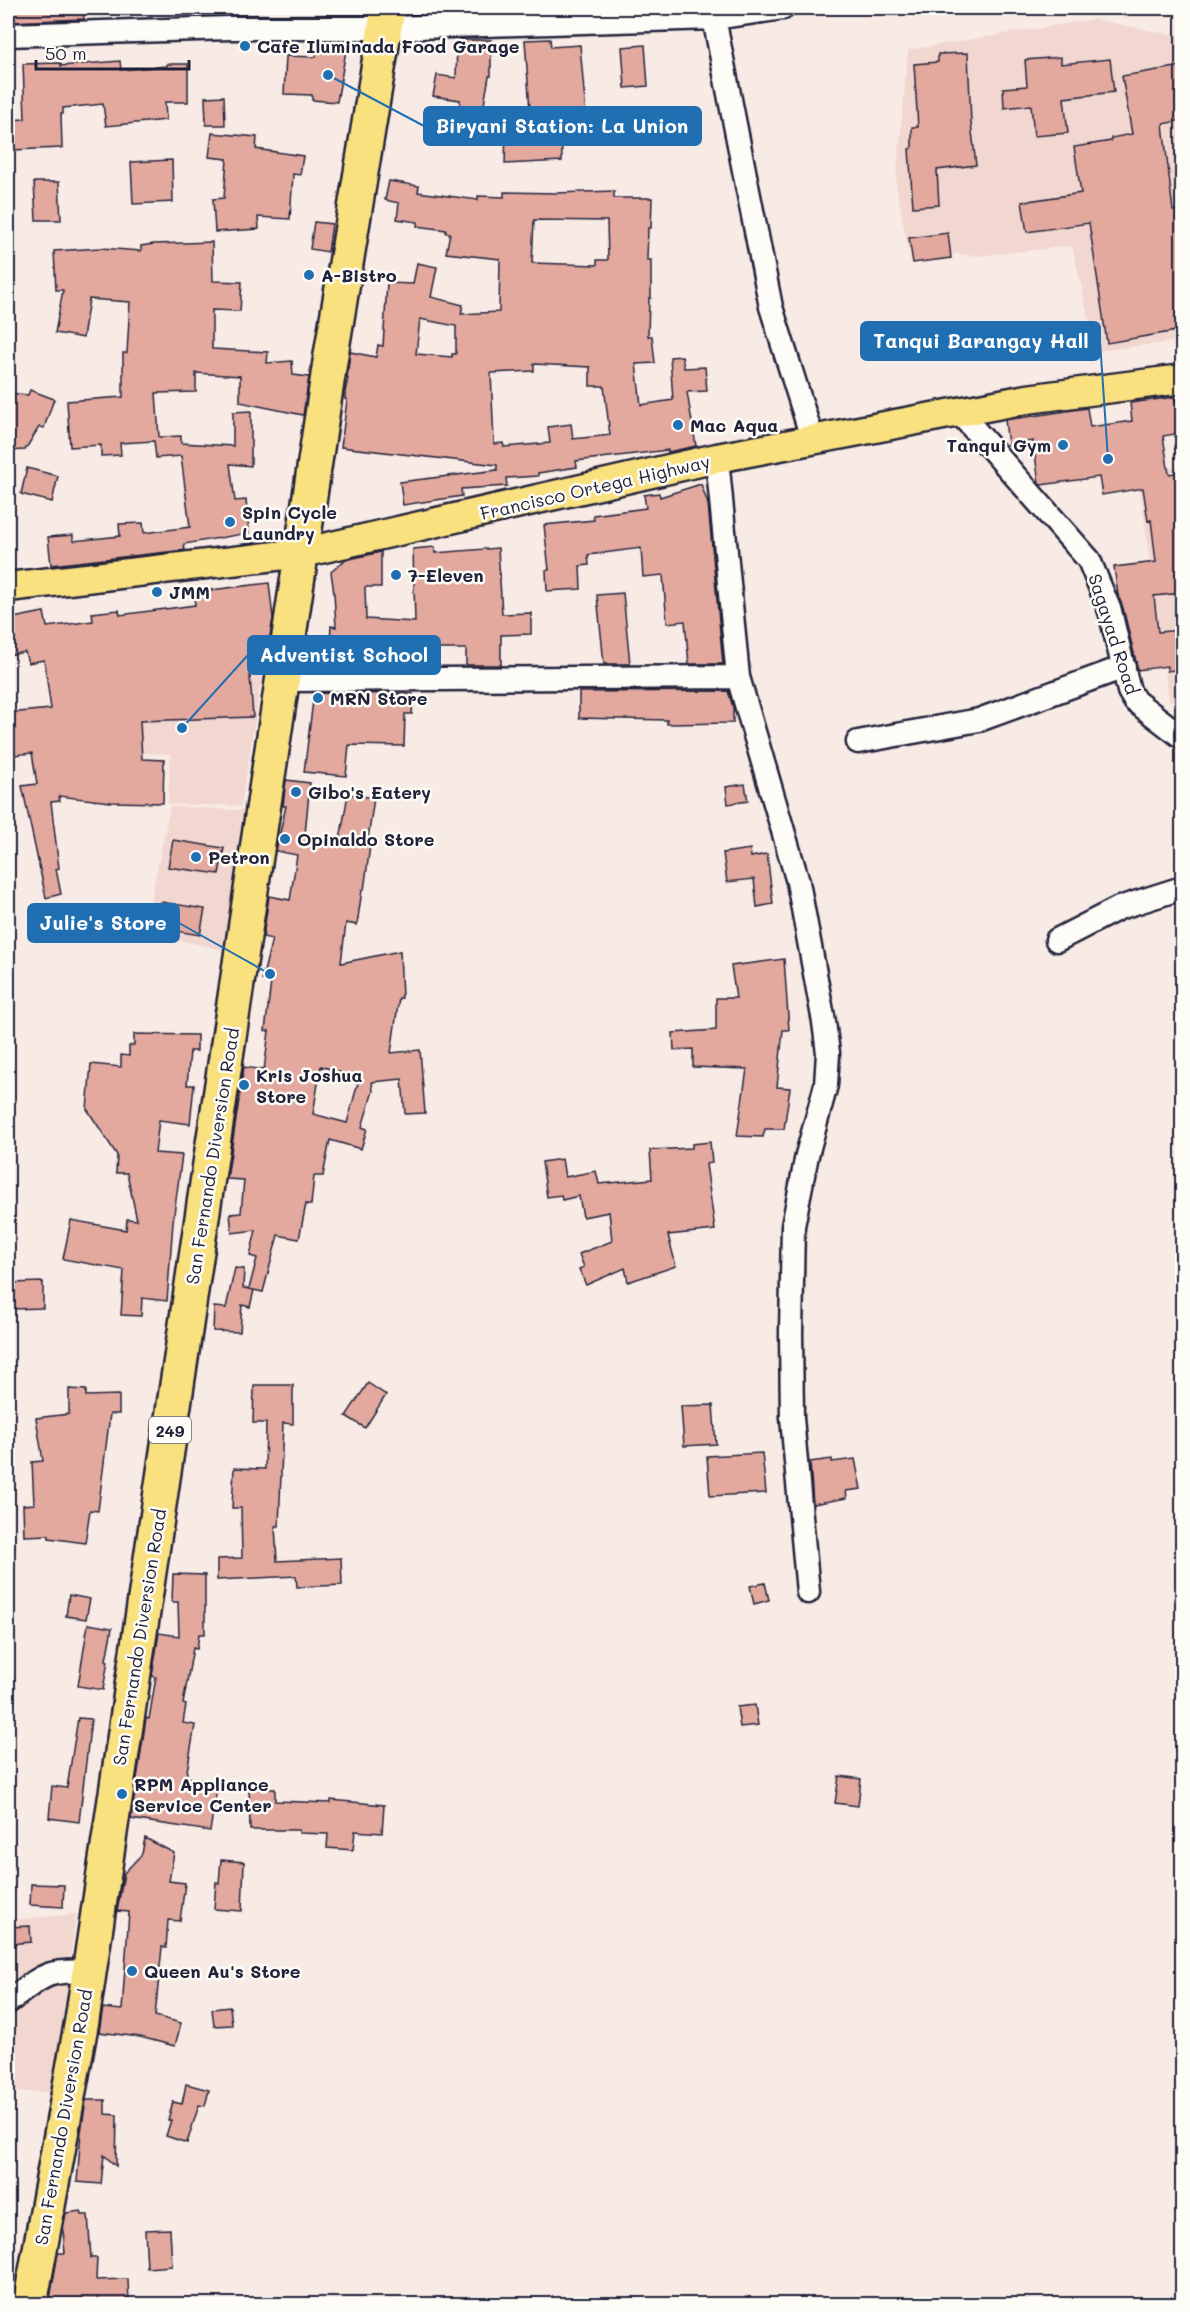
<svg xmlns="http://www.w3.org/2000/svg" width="1190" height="2312" viewBox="0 0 1190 2312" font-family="Mali,sans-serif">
<rect width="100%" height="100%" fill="#f8ebe5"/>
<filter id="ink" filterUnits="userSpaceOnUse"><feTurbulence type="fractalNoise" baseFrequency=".0167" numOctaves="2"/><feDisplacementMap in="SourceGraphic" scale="12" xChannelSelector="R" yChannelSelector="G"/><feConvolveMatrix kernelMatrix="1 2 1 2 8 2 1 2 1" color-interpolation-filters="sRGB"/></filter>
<g filter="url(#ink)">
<path fill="#f2d7d0" d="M1094,19L1182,37V341L1096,351L1072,246L978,256L908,250L896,184L908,50Z
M1182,466V700L1169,701L1138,472Z
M264,664L241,806L168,804L170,754L103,752L117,703L214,675Z
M170,806L250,811L229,951L144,933Z
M76,1914L53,2092H8V1920Z"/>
<path fill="#e3a99f" stroke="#22223b" stroke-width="1.5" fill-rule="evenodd" d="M8,8H83L84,19L8,22Z
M550,39L551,47L580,45L586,115L561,117L562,161L505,164L506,129L459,125L460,100L433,96L437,75L456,78L457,40H491V76H489L483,110H530L525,40Z
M645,45L648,86L625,88L622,47Z
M317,47L346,51L337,102L312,100V95L284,94L286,56L316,57Z
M968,53L971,123L976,165L937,170L939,205L913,207L909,149L912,148V127H918L914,64L938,62V54Z
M1061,57V64L1110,59L1114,92L1064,98L1068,133L1034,136L1031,105L1004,108L1003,88L1027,86L1025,60Z
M120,61L121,70L167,66V64H188V102H165L166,120L106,126L103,104L63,108V114H61L62,148L12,150L10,120L25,119L23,64L61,63V66Z
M1182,66V120L1163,124L1173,211L1182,210V330L1107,343L1089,223L1027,232L1022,202L1081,193L1074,147L1111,141V138L1132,134L1122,76Z
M224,96L225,125H206L205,97Z
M212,133L257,137L256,149L303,156L300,175L293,174L290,219L258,217L259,229L215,232L213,199L224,198L227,159L209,157Z
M172,160L173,202L133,204L131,162Z
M389,181L419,186L418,192L478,200V196L504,197V192L556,193L614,191V198H652L651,228H648L647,260H651V298H649L648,336H652L655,363L636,364L641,405L673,400L670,357L682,356L684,368L705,367L707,391L687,392L696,446L668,452V450L576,461L577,467L538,473V476L506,478L507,486L461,489L462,496L403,505L400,482L497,470V465L341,447L347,400L345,399V392L348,378H347L350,352L376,357L378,345L383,346L387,283L413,284L417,263L437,267L431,297L463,305L461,314L499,312L500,259L446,253L450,233H446V230L417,226L418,222L397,219L399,203L385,200ZM534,220L607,221L608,260H597V265L532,263ZM420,319L456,326V354H452V357L416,354ZM534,364L590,367V386H604L610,435L573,439L571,424L548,427L550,443L504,447L503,443L494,444L491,373L534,371Z
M34,182H59L61,220H36Z
M314,222L332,224L328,252L310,249Z
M948,233L951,258L913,263L909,238Z
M212,242L213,281L242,282L240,311L212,310V349L268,352L267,363L292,361L293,375L309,377L303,415L240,402V376L196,373V392L156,393L159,437L181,436V443L233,446V412L251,411V466L230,464L235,501L246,500L249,533L184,544L185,550L51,565L48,537L73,535V541L120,536L119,524L143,523L144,533L190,527L181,456L156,458L154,441L120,443L121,455L101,456V445L70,447L67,401L123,397V353H127L130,302L89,299L83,338L55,333L63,290H56L54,251L101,248L141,251V246L154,244Z
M30,390L54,399L44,428L39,427L25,450L8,451V393L28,395Z
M1175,397L1181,433L1163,436L1169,474L1182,472V593L1154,596L1158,632L1182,630V669L1167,671V666L1138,670L1123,608L1118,595L1114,567L1156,562L1151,520L1148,521L1143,488L1102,495L1099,477L1041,485L1039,483L1033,441L1008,445L1005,420L1087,408L1090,427L1132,421L1130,403Z
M27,468L58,476L52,502L21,494Z
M701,484L708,504L723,664H689L685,621L667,623L663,575L643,577L641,548L588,555L589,565L580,566L581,589L547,591L546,570H549L544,525L594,520L593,515L646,508L644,495L659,493L660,497Z
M435,547V553L498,548L502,614L531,613V634L501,635V665H466V649H403L402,657L361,654L360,666H321L324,642L330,643L331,626L336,627L334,593L331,572L345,560L381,552V587H365L366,619L415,622L413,549Z
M269,583L273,618L266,660L249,662L253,717L140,721L142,759L164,760L163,803L111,802L59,796L60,801L51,802L59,868L56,869L61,894L46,898L22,786L37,784L32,753L14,755L13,739L8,740V713L51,709L44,660L28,663L25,652L8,655V619L44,612L47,627L93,621L92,613L119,610L120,615L195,605L194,592Z
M623,593L630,664H604L597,595Z
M728,691L733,707V723L667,724V720L579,718V692Z
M314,693L413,694L412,714H405L404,746L349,745L346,776L304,772Z
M286,780L310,783L305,834L340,840L348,794L374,798L367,846H370L364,890H362L357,925L346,923L341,963L400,951L402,998H399L391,1053L420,1050L425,1113L405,1114L402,1079L372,1082L373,1091L362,1127L367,1129L361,1149L330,1140L323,1176H314L311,1205L306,1204L299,1239L278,1235L263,1292L249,1289L257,1258L250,1256L256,1230L232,1233L230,1214L241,1213L244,1180L227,1179L244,1067L264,1070L269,1031H265L271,982L262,980L272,939L263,937L269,896L290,900L297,855L276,851L286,806H283ZM321,1066L359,1079L347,1123L313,1114Z
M745,784L748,801L728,804L726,787Z
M173,840L224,848L219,874L168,867Z
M750,849L751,857L767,854L773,904L757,907L754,879L727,882L723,853Z
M161,902L205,909L200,935L157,928Z
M784,959L789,1030H783L777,1087L790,1088L784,1129H765L763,1137L737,1136L747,1069L693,1067V1049L674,1050L673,1033L716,1030V998H736L731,966Z
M134,1034L197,1035V1051H190L187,1085H194L190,1124L159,1120L155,1153L182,1155L173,1222L167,1301L142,1298L141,1316L121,1315L124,1270L63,1259L71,1220L126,1230L127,1219L137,1220L127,1173H116L117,1155L87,1109L91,1064L121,1067V1055L129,1056V1046L134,1045Z
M710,1142L712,1163L706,1164L715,1230L668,1235L676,1266L628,1282L625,1268L586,1285L579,1269L584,1267L579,1254L612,1241L609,1212L583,1217L579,1196L562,1200L561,1195L547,1197L542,1162L562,1159L565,1177L596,1171L599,1184L652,1179L650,1150L692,1148V1144Z
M235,1268L244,1269L243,1288L254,1290L250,1307L242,1305L240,1332L213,1331L214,1307L226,1308Z
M43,1282V1308L11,1309L10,1283Z
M368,1383L386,1395L365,1428L346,1416Z
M254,1385H293V1424L283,1423L279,1526H275L277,1561L341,1558L342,1585L297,1587L296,1576L217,1580V1559L242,1558L241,1508H232L234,1468L265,1469L266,1423H253Z
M69,1389L86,1390V1396L119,1395V1414H110L98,1511L90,1510L85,1543L49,1538V1535L24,1536L23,1505L34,1504L32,1462L43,1461L36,1418L69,1414Z
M713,1405L716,1444L684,1446L681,1406Z
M762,1453L766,1493L710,1496L707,1456Z
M832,1459V1462L855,1459L861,1489L846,1491L847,1498L813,1504L810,1462Z
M173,1574L205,1575V1634H199L197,1649L193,1648L183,1704L186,1705L183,1723L195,1725L186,1777L218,1782L210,1831L131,1819L146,1718L149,1719L156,1677L152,1676L159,1633L179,1636L178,1602H172Z
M765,1583L769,1600L754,1604L750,1586Z
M69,1595L90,1599L86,1619L66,1616Z
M88,1624L112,1628L106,1660L108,1661L103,1690L78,1686Z
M755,1705L758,1725L740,1727L737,1707Z
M78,1718L91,1719L79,1822L49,1818L52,1786L67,1788Z
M839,1776L861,1779L858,1806L835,1803Z
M249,1789H275V1801L331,1803V1800L384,1805L382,1833L355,1831L353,1850L327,1848L328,1834L299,1833V1830H250Z
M145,1838L174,1853L169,1881L185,1883L180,1921L168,1920L166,1948L162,1947L155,2016L181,2023L175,2046L140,2037L99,2032L103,2008L122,2010L129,1912L117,1911L124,1873L142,1854Z
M221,1860L244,1862L242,1911L214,1909L216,1882L219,1883Z
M31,1884L64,1885L63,1907L30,1905Z
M30,1926L31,1942L8,1944V1927Z
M230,2007L232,2025L214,2026L212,2009Z
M186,2084L209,2090L205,2106L199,2105L187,2143L166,2136L171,2120H168L173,2102L182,2104Z
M86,2100H105V2114L117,2115L116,2166L104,2155L101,2184L77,2182L81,2132Z
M81,2211L82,2215H88L91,2258H97L96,2280L128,2279L129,2304H49L58,2253H65L63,2230L66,2213Z
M170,2229L172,2266L147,2268L145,2230Z"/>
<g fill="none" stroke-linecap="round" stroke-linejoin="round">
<defs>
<path id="minor" d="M714,18L771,307L813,441
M8,35L230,28H385L714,18L783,8
M959,412L1089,560L1110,611L1129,691L1135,701L1182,737
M717,458L738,677L798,882L824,1022L828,1053L826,1085L807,1155L793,1226L791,1333L792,1418L808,1592
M283,680L738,677
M858,742L979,720L1124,667
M1057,940L1119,908L1182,888
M8,2002C42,1977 44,1969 89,1972"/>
<path id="major" d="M8,587L302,553L717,458L1027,399L1182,379"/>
<path id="highway" d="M30,2304L82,2020L331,355L388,8"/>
</defs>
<use href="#minor" stroke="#22223b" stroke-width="27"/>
<use href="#major" stroke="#22223b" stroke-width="33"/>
<use href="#highway" stroke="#22223b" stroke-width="38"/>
<use href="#minor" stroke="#fdfcf7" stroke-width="22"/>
<use href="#major" stroke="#fae180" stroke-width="28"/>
<use href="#highway" stroke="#fae180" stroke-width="33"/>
</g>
</g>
<g fill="#1f6fb2" stroke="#fdfcf7" stroke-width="2">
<circle cx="245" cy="46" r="6"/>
<circle cx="309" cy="275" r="6"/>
<circle cx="678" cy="425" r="6"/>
<circle cx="1063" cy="445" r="6"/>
<circle cx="230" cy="522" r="6"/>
<circle cx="396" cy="575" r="6"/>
<circle cx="157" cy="592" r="6"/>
<circle cx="318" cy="698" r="6"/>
<circle cx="296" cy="792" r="6"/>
<circle cx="285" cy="839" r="6"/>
<circle cx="196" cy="857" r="6"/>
<circle cx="244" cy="1085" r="6"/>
<circle cx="122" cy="1794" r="6"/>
<circle cx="132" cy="1971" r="6"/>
</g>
<g text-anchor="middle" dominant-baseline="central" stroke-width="5" stroke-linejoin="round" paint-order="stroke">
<rect fill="#fdfcf7" stroke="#646373" stroke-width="1.5" x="149" y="1417" width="42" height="26" rx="4.5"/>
<g font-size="16" font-weight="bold" fill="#22223b">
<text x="170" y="1430">249</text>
</g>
<g font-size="18" font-weight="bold" fill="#22223b" stroke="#fdfcf7" text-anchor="start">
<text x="257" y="46">Cafe Iluminada Food Garage</text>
<text x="321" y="275">A-Bistro</text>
<text x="690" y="425">Mac Aqua</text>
<text x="1051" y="445" text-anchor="end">Tanqui Gym</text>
<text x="242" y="512">Spin Cycle<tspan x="242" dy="21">Laundry</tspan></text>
<text x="408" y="575">7-Eleven</text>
<text x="169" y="592">JMM</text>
<text x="330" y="698">MRN Store</text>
<text x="308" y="792">Gibo's Eatery</text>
<text x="297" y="839">Opinaldo Store</text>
<text x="208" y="857">Petron</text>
<text x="256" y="1075">Kris Joshua<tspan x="256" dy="21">Store</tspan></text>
<text x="134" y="1784">RPM Appliance<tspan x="134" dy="21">Service Center</tspan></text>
<text x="144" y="1971">Queen Au's Store</text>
</g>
<g font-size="18" fill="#22223b" stroke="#fdfcf7">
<text transform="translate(595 487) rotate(-13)">Francisco Ortega Highway</text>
<text transform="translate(1114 634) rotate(72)">Sagayad Road</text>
<text transform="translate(212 1156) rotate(-81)">San Fernando Diversion Road</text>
<text transform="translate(139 1637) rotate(-81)">San Fernando Diversion Road</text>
<text transform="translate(63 2117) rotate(-80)">San Fernando Diversion Road</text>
</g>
</g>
<path fill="none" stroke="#1f6fb2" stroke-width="2" d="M328 75L424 126M1108 459L1100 341M182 728L248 655M270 974L179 923"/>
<g fill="#1f6fb2" stroke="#fdfcf7" stroke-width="2">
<circle cx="328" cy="75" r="6"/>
<circle cx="1108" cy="459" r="6"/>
<circle cx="182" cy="728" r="6"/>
<circle cx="270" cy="974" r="6"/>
</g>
<g fill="#1f6fb2" stroke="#1f6fb2" stroke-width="2">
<rect x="424" y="107" width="277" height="38" rx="6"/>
<rect x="861" y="322" width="239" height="38" rx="6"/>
<rect x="248" y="636" width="192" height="38" rx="6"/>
<rect x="28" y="904" width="151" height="38" rx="6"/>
</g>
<g font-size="20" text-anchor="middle" font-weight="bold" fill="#fff">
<text x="562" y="133">Biryani Station: La Union</text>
<text x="981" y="348">Tanqui Barangay Hall</text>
<text x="344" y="662">Adventist School</text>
<text x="103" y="930">Julie's Store</text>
</g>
<rect width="1190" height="2312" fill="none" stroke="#fdfcf7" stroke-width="30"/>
<rect x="15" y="15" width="1160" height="2282" fill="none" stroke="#22223b" stroke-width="2" filter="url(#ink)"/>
<path d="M36 60v9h153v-9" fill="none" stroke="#22223b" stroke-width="3"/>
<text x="45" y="60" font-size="18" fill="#22223b" stroke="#fdfcf7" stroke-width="4.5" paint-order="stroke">50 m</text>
</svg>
